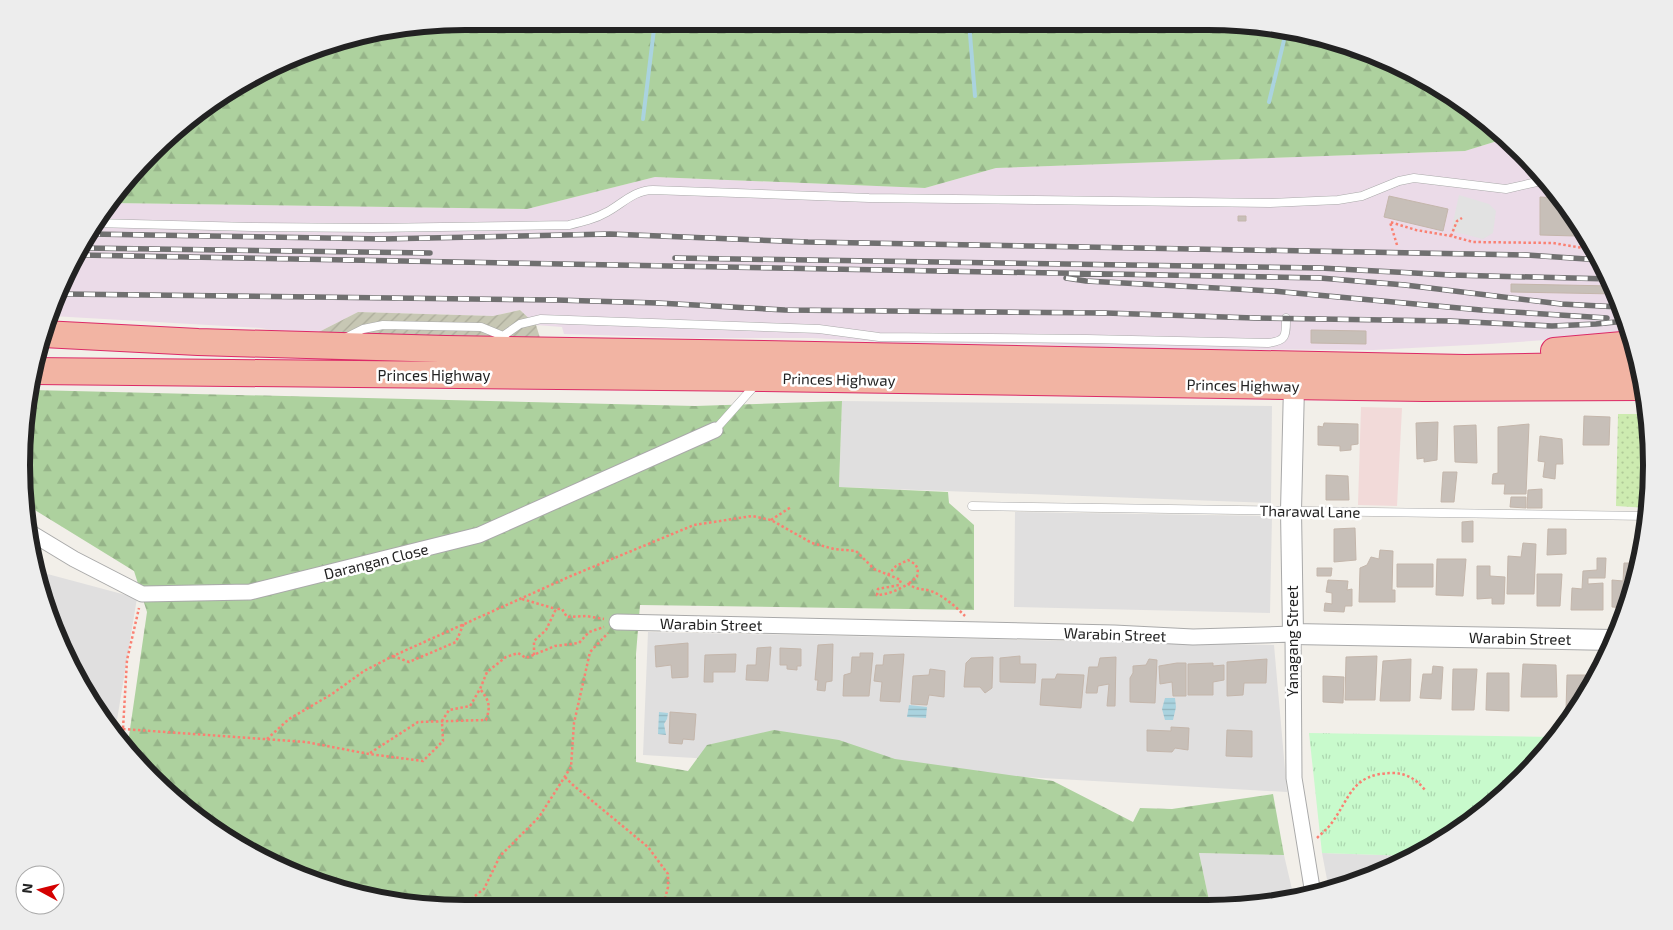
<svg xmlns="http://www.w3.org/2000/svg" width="1673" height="930" viewBox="0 0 1673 930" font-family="'Exo 2',sans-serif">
<defs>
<pattern id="construction-furrows" width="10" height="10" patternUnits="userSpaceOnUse" patternTransform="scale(1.25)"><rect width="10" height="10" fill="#c7c7b4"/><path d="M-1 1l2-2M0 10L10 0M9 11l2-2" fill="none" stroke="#abab9a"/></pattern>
<pattern id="grass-dots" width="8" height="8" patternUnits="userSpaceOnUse" patternTransform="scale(1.25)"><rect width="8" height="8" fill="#cdebb0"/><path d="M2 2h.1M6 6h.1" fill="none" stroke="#b0c997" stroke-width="1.8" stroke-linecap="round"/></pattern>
<pattern id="forest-firs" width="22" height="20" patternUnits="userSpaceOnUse" patternTransform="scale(1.25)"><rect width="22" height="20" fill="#add19e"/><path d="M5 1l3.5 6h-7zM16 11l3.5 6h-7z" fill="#95b388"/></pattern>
<pattern id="park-tufts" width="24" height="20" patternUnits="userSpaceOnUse" patternTransform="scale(1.25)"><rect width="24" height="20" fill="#c8facc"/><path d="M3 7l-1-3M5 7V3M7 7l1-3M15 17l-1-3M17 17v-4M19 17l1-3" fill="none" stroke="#acd6af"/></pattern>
<pattern id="water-rules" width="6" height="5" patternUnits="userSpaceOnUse" patternTransform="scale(1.25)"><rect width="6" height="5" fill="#aad3df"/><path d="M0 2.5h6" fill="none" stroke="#92b5bf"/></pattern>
</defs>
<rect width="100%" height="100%" fill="#f2efe9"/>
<path fill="#e0dfdf" d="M842,401L1272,406L1271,503L839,487Z
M1015,512L1272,516L1270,613L1014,607Z
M40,572L137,598L117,720L108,719L55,635Z
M648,632L1274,645L1287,792L643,755Z
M1199,853L1284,855L1294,898L1266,905H1210Z
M1322,853L1410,856L1351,885L1329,890Z"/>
<path fill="#f2dad9" d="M1361,407L1402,408L1397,506L1358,505Z"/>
<path fill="#ebdbe8" d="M1507,138L1560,195L1606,269L1630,334L1489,344L1373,350L1146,349L1030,344L901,343L812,338H694L564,334L562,327L536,325L520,310L493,316L358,312L309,337L261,328L52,316L96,218L111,203L527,209L655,177L925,188L996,168L1465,151Z"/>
<path fill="url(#construction-furrows)" d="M520,310L536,325L541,341L309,337L358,312L493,316Z"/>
<path fill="url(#grass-dots)" d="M1618,414H1647L1651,436L1648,508L1616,506Z"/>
<path fill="url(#forest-firs)" d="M465,21L1237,22L1350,45L1430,81L1501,132L1507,138L1465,151L996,168L925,188L655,177L527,209L111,203L195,113L323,45Z
M32,390L695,406L842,401L839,487L948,492L949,503L974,525V610L640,605L636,654V762L688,771L707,745L774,730L839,740L895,759L1053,781L1133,822L1140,808L1172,809L1273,794L1284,855L1199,853L1210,905L436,908L323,885L243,849L131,757L118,736H129L147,612L134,571L25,504L22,494Z"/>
<path fill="url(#park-tufts)" d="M1309,733L1554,737L1522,779L1454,834L1410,856L1322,853Z"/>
<path fill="#e2e2e2" d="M1459,195L1489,204L1496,211L1493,233L1483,239L1451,231Z"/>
<path fill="url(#water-rules)" d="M1165,698H1175L1176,707L1173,720H1165L1162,709Z
M909,705L927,707L926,718L907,717Z
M659,712L668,713L667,719L664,724L666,735L658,734Z"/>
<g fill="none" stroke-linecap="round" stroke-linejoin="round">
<path stroke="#aad3df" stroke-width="4" d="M969,22L975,96
M1269,102L1286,32
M643,119L655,21"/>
</g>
<path fill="#c7bfb8" stroke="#c4b6ab" d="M1389,196L1448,209L1443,231L1384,217Z
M1540,197L1562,198L1565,203V215H1573L1577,222L1576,236L1540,235Z
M1238,216H1246V221H1238Z
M1511,284L1613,286L1616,294L1511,292Z
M1311,330L1366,331V344L1311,343Z
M1584,416L1610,417L1609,445H1583Z
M1438,422L1437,460L1424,462V458L1417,459L1416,423Z
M1324,423L1358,424V444L1351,445V450L1340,451V446L1318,445V426L1323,427Z
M1529,424L1526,494H1504L1505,484H1492L1493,474L1498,473V427Z
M1476,425L1477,463L1455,462L1454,426Z
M1540,436L1562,439L1563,464H1556L1555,479L1543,477L1545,462L1538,461Z
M1443,472H1457L1454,502H1441Z
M1326,475L1348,476L1349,500H1326Z
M1542,489V508H1527L1528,490Z
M1511,497H1526V508L1510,507Z
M1473,521V542H1462V522Z
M1355,528L1356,560L1334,562V529Z
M1548,529H1566V554L1547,555Z
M1523,543L1536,544L1534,594H1507L1508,556L1521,557Z
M1380,550L1393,551L1392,590H1395V602H1359L1360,568L1367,565L1371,557L1379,559Z
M1597,558H1606L1605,578H1588V584L1603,583V610H1571L1572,588L1582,589L1583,571L1597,570Z
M1633,558H1640L1628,608L1612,607V580L1623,581L1624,563H1633Z
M1437,559H1466L1463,596L1436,595Z
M1397,564H1433V587H1397Z
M1477,566H1490V576L1505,577L1504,604H1492V598L1477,599Z
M1317,568H1332L1331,576H1317Z
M1537,574H1562L1560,606H1537Z
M1328,580L1348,581L1347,590L1352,589V606H1345L1344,612L1324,611L1325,603L1332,604V593L1326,592Z
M688,643V677L672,678L671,665L656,667L655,646Z
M833,644L832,681L826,682L825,691L817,690L818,680H815L818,645Z
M771,647L768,681L746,680L747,665H756L757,648Z
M780,648L801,649V666H797V670L787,669V665H780Z
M860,653H873L869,696H843L844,675L851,673L852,657H860Z
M736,654L735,672H713V682H704L705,655Z
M904,654L900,702L880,701L882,682L874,681L876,665H883L884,655Z
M1020,656V664H1036L1035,683L1000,682V658Z
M1377,656L1375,700H1345L1346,657Z
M993,657L992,688L985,693L980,687H964L966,663L971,658Z
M1116,657L1115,706H1107L1109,684L1098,686L1097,693H1086L1089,667H1098L1100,658Z
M1149,659L1157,660L1155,703L1130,702V678L1133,673V666L1146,665Z
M1267,659L1266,683H1244L1243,695L1227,696V662Z
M1411,659L1410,701H1380L1383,661Z
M1177,663H1186V696H1173L1172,682L1160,684L1159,666Z
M1213,663V666L1224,665V680L1213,682V695H1188V664Z
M1523,664L1556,665L1557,697H1521Z
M1433,666L1443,667L1441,699L1420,698L1423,674H1432Z
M930,669L945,671L944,697L929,695L927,705L911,704L913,676L929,675Z
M1453,669H1477L1474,710H1452Z
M1487,673H1509V711L1486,710Z
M1057,674L1084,675L1081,708L1040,705L1042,679H1055Z
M1567,675H1590L1589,691L1575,709L1566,710Z
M1323,676L1344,677L1343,703L1323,702Z
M670,712L696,714L694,740L683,739L682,744L669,743Z
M1171,727L1189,728L1188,750L1175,748L1172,752L1147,751V730L1171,731Z
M1227,730L1252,731V757L1226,756Z"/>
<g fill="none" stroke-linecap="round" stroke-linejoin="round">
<defs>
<path id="service" d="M94,223L252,227L373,228L569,225C582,222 595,219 607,212C622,204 634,190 653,190L869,198L1270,203L1338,200L1362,196L1399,181L1414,178L1506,189L1546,180
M503,336L520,324L541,319L819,329L879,337L1087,339L1268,343C1287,341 1286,335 1286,318
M347,337L363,329L383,325L481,327L503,336L505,339
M715,430L757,383
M972,506L1648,516"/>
<path id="minor" d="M31,533L74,559L142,594L250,592L479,535L715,430
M617,622L1114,633L1193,637L1293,634L1294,778L1313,894"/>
<path id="tertiary" d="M1294,386L1291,511L1293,634L1613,640"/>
<path id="trunk" d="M43,334L198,342L446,349L764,354L1465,368L1639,365
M1554,351L1634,344
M34,371L763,378L1424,388L1643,387"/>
</defs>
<use href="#service" stroke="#a9a9a9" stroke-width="9"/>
<use href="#minor" stroke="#a9a9a9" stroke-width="17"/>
<use href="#tertiary" stroke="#a9a9a9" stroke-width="22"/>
<use href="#trunk" stroke="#dc2a67" stroke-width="28"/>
<path stroke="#fa8072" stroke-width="2.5" stroke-dasharray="2.5 2.5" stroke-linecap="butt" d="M1451,236L1457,221L1462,218
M1397,245L1390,222L1416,230L1451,236L1473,242L1553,243L1595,250
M771,520L791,507
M888,575L896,566L908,560L915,564L918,569L917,577L908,584
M522,599L556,609
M534,655V641L546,630L556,609H562L567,617L586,616L604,619
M393,656L409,662L456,642L464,623
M114,729H123L127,660L139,608
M123,729L306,742L369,754L423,761L443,741L442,721L449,710L470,706L480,689L487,672L506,657L518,653L526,658L555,646L579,643L589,632L604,627
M267,739L289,719L332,694L364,671L393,656L571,576L694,525L752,516L771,520L812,543L834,549L856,551L874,569L901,580L899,585L878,589L877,595C887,595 900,589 908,584C919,591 921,588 931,591C944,596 956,607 965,616
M370,753L418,722L486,720C491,706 489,700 480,689
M565,777L573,785L648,847L668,874V887L663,907
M1317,838C1322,833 1327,829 1331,824C1351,797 1351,774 1392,773C1406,773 1416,779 1425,790
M459,908L484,889L500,856L539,817L571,767L574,723L590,652L608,633"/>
<use href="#service" stroke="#fff" stroke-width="8"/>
<use href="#minor" stroke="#fff" stroke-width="15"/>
<use href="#tertiary" stroke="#fff" stroke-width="20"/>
<use href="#trunk" stroke="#f2b4a3" stroke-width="26"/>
<defs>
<path id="rail" d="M89,234L382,239L610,234L808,242L1527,255L1601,260
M83,248L430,253
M79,255L1320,278L1405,285L1561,304L1620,307
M675,258L1320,268L1451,275L1610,279
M1066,278L1086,281L1273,291L1481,310L1607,318
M62,294L556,300L658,303L785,310L1106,313L1254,318L1450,321L1552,326L1596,324L1626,321"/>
</defs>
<use href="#rail" stroke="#707070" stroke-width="5.5"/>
<use href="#rail" stroke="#fff" stroke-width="4" stroke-dasharray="11" stroke-linecap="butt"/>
</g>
<g text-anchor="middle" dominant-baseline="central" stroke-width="5" stroke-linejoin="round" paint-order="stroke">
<g font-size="15" fill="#222" stroke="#fff">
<text x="434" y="375">Princes Highway</text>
<text transform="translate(839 379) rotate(1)">Princes Highway</text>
<text transform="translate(1243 385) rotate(1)">Princes Highway</text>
<text transform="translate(1310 511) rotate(1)">Tharawal Lane</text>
<text transform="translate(376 561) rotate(-14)">Darangan Close</text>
<text transform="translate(711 624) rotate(1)">Warabin Street</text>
<text transform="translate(1115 634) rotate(2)">Warabin Street</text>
<text transform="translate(1520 638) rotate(1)">Warabin Street</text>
<text transform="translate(1292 641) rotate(-90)">Yanagang Street</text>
</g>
</g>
<path d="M0 0H1673V930H0ZM465 30H1208A435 435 0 0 1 1643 465V465A435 435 0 0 1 1208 900H465A435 435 0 0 1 30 465V465A435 435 0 0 1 465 30Z" fill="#ededed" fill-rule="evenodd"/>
<path fill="none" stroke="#222" stroke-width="6" d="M465 30H1208A435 435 0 0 1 1643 465V465A435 435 0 0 1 1208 900H465A435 435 0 0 1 30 465V465A435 435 0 0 1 465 30Z"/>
<g transform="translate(40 890) rotate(277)"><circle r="24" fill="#ffffff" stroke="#a7a7a7"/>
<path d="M0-4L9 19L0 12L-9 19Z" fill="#d40000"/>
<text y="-8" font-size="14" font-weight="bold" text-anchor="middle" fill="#222222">N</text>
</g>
</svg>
